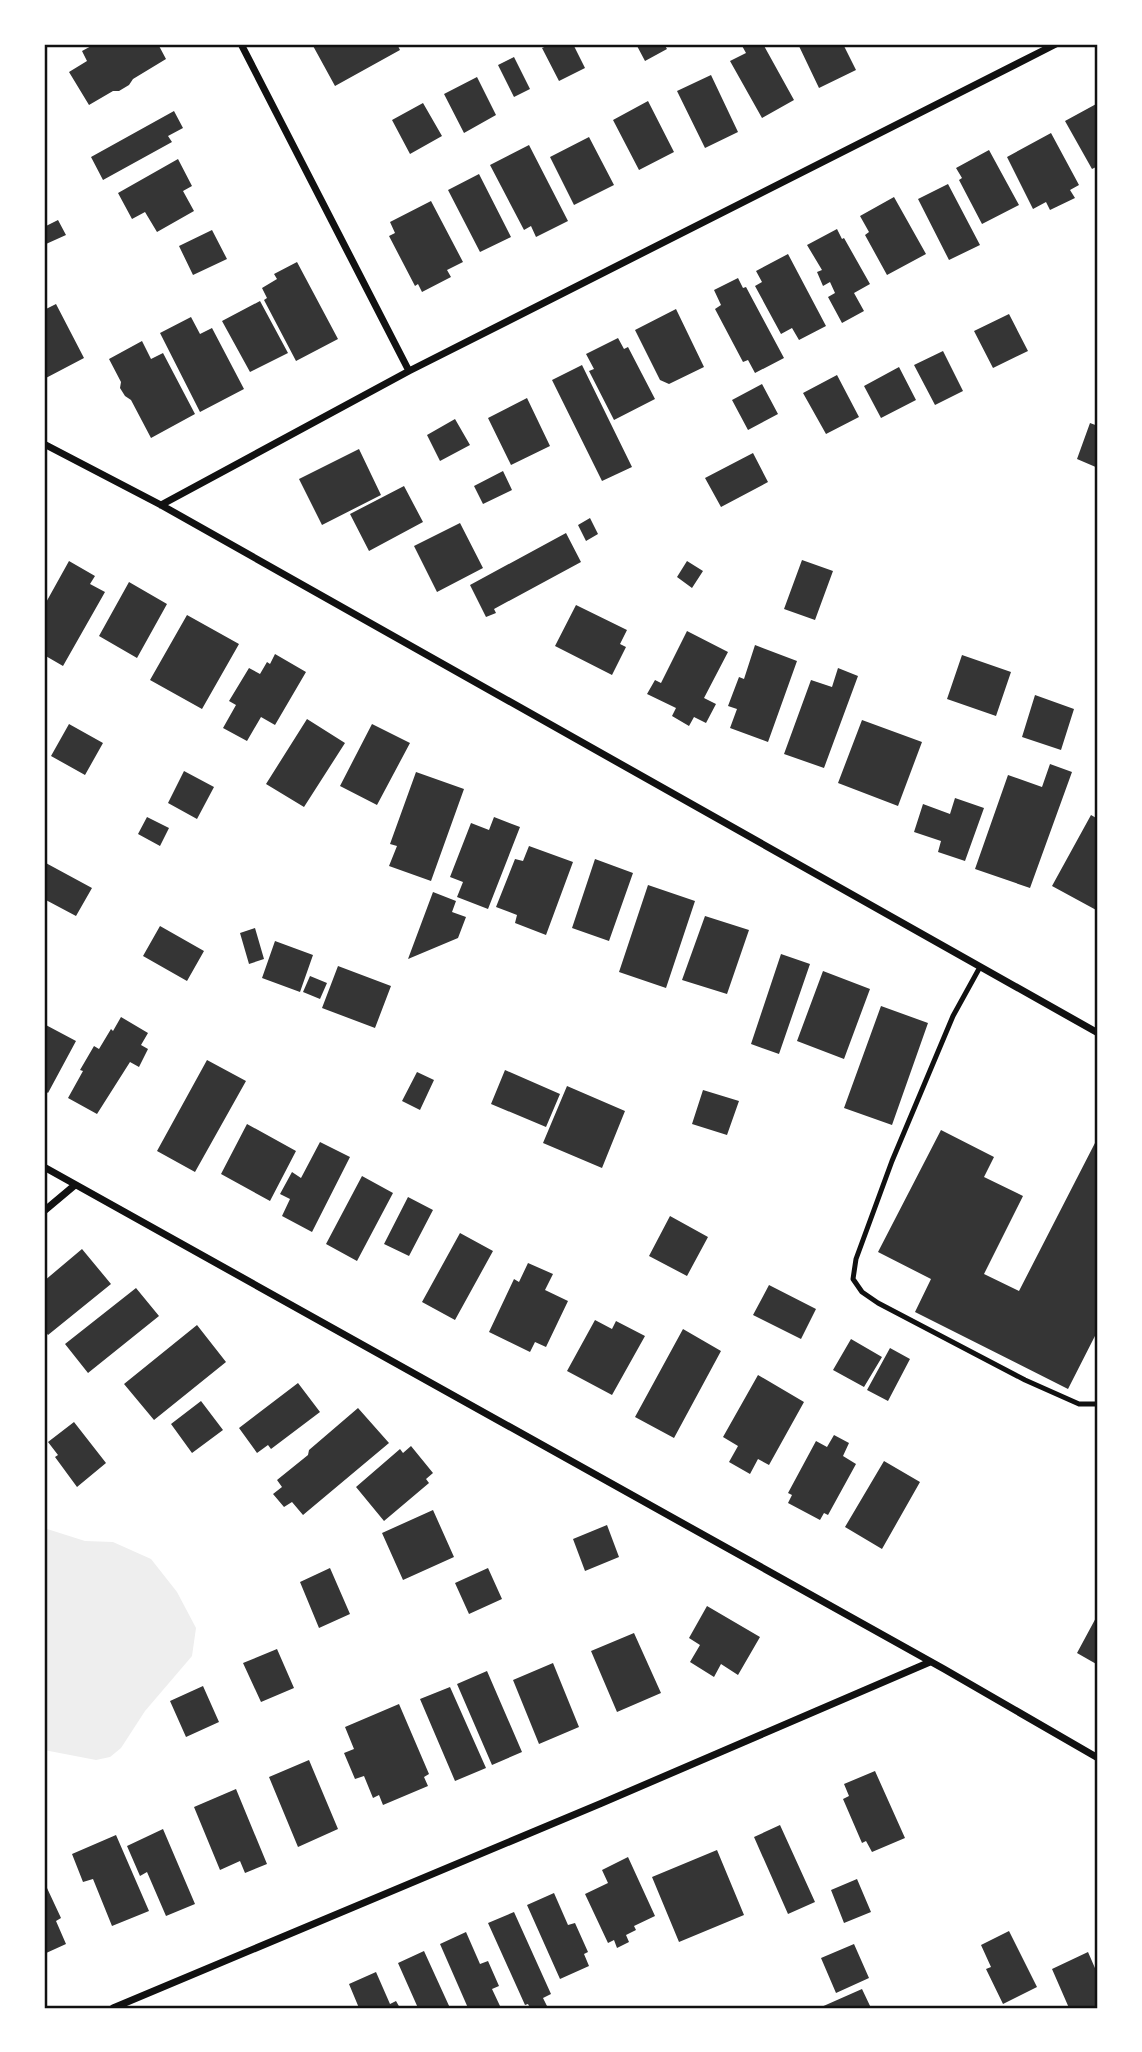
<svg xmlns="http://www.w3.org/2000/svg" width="1142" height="2052" viewBox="0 0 1142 2052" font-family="'DM Sans',sans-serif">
<rect width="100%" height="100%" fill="#fff"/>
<path fill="#eee" d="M44,1528L85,1541L113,1542L151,1559L177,1592L196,1628L192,1656L145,1711L121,1748L110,1757L96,1760L44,1750Z"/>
<path fill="#353535" d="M95,44H158L166,59L133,79L129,85L119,91H113L89,105L69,72L87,61L82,51Z
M312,44H397L400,50L335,86Z
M551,44H573L585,68L559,81L542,48Z
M636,44H664L667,49L645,61Z
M741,44H763L794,100L762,118L730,61L746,53Z
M798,44H843L856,70L819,88Z
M514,57L530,89L514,97L498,65Z
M711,75L738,132L705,148L677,91Z
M477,77L496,115L464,133L444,94Z
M648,101L674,152L639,170L613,120Z
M423,103L442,136L410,154L392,120Z
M1098,103V166L1092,169L1065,121Z
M174,111L183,128L168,136L172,142L103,180L91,157Z
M1051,133L1079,185L1070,190L1075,198L1050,210L1046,202L1033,209L1007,157Z
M589,137L614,185L574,205L550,157Z
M529,145L568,221L536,237L531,226L524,230L490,165Z
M989,150L1019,205L982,224L959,180L962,178L956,168Z
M178,159L192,186L183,191L194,211L157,232L145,212L132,219L118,193Z
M479,174L511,237L480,252L448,190Z
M948,184L980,245L949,260L918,199Z
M894,197L926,254L887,275L865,235L869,232L860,216Z
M431,201L463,262L447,270L451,277L422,292L418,284L415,286L389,236L395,233L390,222Z
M58,220L66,235L46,244L44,239V227Z
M837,229L842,239L844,238L870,284L854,293L864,311L842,323L828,297L835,293L830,282L823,286L817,272L822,270L807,245Z
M212,230L227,259L193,275L179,246Z
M788,254L826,326L799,340L792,328L781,334L755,286L762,282L756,271Z
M297,262L338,339L296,361L264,300L267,298L262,288L277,279L274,274Z
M738,278L743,288L746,287L784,358L755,373L748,360L743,362L715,309L721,305L714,290Z
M260,301L288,353L250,372L222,321Z
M56,304L84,358L44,379V310Z
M676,309L704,367L669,384L660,380L635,330Z
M1009,314L1028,351L993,368L974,331Z
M191,317L200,334L212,328L244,389L200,412L160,333Z
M618,338L624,349L628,347L655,399L614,420L589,371L594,369L586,354Z
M142,341L151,359L163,353L195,414L151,438L131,400L125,396L120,388L121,382L109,359Z
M943,351L963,391L935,405L914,365Z
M582,365L632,467L602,481L552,380Z
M899,367L916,400L881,418L864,386Z
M837,375L859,417L826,434L803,393Z
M762,384L778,414L748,430L732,400Z
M527,398L550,446L511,465L488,418Z
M455,419L470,445L440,461L427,435Z
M1090,423L1098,426V468L1077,459Z
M359,449L381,495L322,525L299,479Z
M753,453L768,482L721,507L705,478Z
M503,471L512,490L483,504L474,486Z
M404,486L423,522L369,551L350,514Z
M590,518L598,534L586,541L578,525Z
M460,523L483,568L437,592L414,546Z
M566,533L581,562L494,609L496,613L486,617L470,585Z
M802,560L833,571L815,620L784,609Z
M69,561L95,576L90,584L105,592L63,666L44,655V606Z
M687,561L703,571L692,588L677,577Z
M129,582L167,604L137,658L99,636Z
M576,605L627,630L620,644L626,647L612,675L555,646Z
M187,615L239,644L202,709L150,680Z
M687,631L728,652L704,698L716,704L706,723L694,717L689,726L672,716L676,708L647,694L655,680L661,683Z
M755,645L797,661L768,742L730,728L737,709L728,706L739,677L744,679Z
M275,654L306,672L275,725L261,717L247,741L223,728L236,705L229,701L249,668L260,674L267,662L270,664Z
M962,655L1011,672L996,716L947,699Z
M838,668L858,676L824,768L784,754L811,680L832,687Z
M1035,695L1074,709L1061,750L1022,737Z
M307,719L345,743L304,807L266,784Z
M862,720L922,742L898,806L838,783Z
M69,724L103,743L85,775L51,756Z
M372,724L410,743L377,805L340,786Z
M1050,764L1072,772L1030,888L975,869L1008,775L1042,787Z
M184,771L214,787L197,819L168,803Z
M416,772L464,789L431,881L389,866L397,846L390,844Z
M955,798L984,808L965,861L938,852L941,841L914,832L923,804L950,814Z
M1091,815L1098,819V911L1052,886Z
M147,817L169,828L160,846L138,834Z
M494,817L520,827L488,909L457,897L463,882L450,877L471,823L489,830Z
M529,846L573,862L546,935L515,923L517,915L496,907L515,859L523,861Z
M595,859L633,873L609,941L572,928Z
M44,862L92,888L76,916L44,899Z
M648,885L695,901L666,988L619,972Z
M433,892L456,901L452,912L466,917L458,938L408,959Z
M705,916L749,930L727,994L682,980Z
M160,926L204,951L187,981L143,956Z
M255,928L264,959L249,964L240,933Z
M275,941L313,955L300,992L262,978Z
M781,954L810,964L779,1054L751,1044Z
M338,966L391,986L375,1028L322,1008Z
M823,971L870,989L844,1059L797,1041Z
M310,976L327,983L320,999L303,992Z
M881,1006L928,1023L892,1125L844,1108Z
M121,1017L148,1033L141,1045L148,1049L139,1067L130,1062L97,1114L68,1098L83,1071L80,1070L94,1046L99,1049L111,1029L113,1031Z
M44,1024L76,1041L48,1093L44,1090Z
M207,1060L246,1081L195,1172L157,1151Z
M505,1070L560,1094L546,1127L491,1104Z
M417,1072L434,1080L420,1110L402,1101Z
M567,1086L625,1111L602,1168L543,1143Z
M703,1090L739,1101L727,1135L692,1124Z
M247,1124L296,1151L270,1201L221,1174Z
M941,1130L994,1157L984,1177L1023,1196L984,1274L1019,1291L1096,1141L1098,1142V1330L1068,1389L915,1312L931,1279L878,1252Z
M320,1142L350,1157L312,1232L282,1216L290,1199L280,1194L292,1172L301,1178Z
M362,1176L393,1193L357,1261L326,1244Z
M408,1197L433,1210L409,1256L384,1244Z
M670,1216L708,1237L687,1276L649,1256Z
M460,1233L493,1251L455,1320L422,1302Z
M82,1249L111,1284L48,1335L44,1330V1325L47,1322L44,1317V1281Z
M528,1263L553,1274L545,1290L568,1301L546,1347L535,1342L530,1352L489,1332L514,1279L519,1282Z
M769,1285L816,1309L801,1339L753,1315Z
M136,1288L159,1316L88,1373L65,1344Z
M595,1320L612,1329L616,1321L645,1336L612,1395L567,1371Z
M197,1325L226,1362L154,1420L124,1384Z
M683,1329L721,1351L674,1438L635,1417Z
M851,1339L882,1357L864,1387L833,1370Z
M890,1348L910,1359L888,1401L867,1390Z
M758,1375L804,1402L769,1465L758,1459L750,1474L729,1462L738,1446L723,1437Z
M298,1383L320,1412L271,1449L268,1445L257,1453L239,1428Z
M201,1401L223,1430L192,1453L171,1424Z
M358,1408L389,1443L303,1515L292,1502L284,1507L273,1494L282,1487L277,1480L308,1455L309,1450Z
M74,1422L106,1463L77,1487L55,1457L58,1455L48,1442Z
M834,1435L849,1443L843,1456L856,1464L828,1515L824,1513L820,1520L788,1503L792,1495L788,1493L816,1441L827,1447Z
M411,1446L433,1473L426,1479L429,1483L384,1521L356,1487L400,1449L403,1453Z
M884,1461L920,1482L882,1549L845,1527Z
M433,1510L454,1557L403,1580L382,1533Z
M607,1525L619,1557L585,1571L573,1539Z
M330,1568L350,1614L319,1628L300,1582Z
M488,1568L502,1599L469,1614L455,1583Z
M707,1606L760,1637L738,1675L721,1664L714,1677L690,1662L700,1645L689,1638Z
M1098,1614V1665L1077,1653Z
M634,1633L661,1693L617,1712L591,1651Z
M277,1649L294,1688L261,1702L243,1663Z
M553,1663L579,1727L539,1744L513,1680Z
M487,1671L522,1752L492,1765L457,1684Z
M203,1686L219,1722L186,1737L170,1701Z
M450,1687L486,1768L455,1781L420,1699Z
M399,1704L429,1774L424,1777L428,1786L383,1805L379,1795L373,1798L364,1776L355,1779L344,1753L354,1749L345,1727Z
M309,1760L338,1829L298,1847L269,1777Z
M875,1771L905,1838L872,1852L866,1841L862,1843L843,1799L849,1796L844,1784Z
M236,1789L267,1864L245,1873L240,1861L220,1870L194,1807Z
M780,1825L815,1902L788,1914L754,1837Z
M163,1829L195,1904L166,1916L147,1872L140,1876L127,1846Z
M116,1835L149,1911L112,1926L93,1879L83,1882L72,1854Z
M717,1850L744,1915L679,1942L652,1877Z
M628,1857L655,1916L634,1926L636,1930L626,1935L629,1942L617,1948L614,1940L608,1943L585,1894L608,1883L602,1870Z
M857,1879L871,1912L844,1923L831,1890Z
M47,1888L61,1918L56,1921L66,1944L44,1954V1890Z
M554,1893L568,1925L575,1923L588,1952L584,1954L589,1966L560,1979L527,1905Z
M514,1912L551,1994L543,1998L548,2008H530L528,2004L525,2005L488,1923Z
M1009,1931L1037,1987L1003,2004L986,1969L991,1967L981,1945Z
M466,1932L480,1964L488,1961L499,1986L492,1989L500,2006L495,2008H468L440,1944Z
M854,1944L869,1978L836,1993L821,1958Z
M424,1951L450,2008H418L398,1963Z
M1088,1952L1098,1975V2008H1069L1052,1969Z
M376,1972L390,2004L396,2001L400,2008H359L349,1984Z
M862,1989L871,2008H819Z"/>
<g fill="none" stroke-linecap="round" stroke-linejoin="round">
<path stroke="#111" stroke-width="5" d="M980,967L953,1016L892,1161L856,1259L853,1279L862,1292L878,1303L1025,1380L1079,1404H1098"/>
<path stroke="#111" stroke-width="7" d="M241,44L409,371
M44,444L161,505L1098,1033
M161,505L409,371L1056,44
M44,1167L944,1669L1098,1758
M44,1211L75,1185
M113,2008L602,1803L930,1662"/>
</g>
<rect width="1142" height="2052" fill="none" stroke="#ffffff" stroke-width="91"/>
<rect x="46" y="46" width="1050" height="1961" fill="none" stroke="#111" stroke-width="2.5"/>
</svg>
